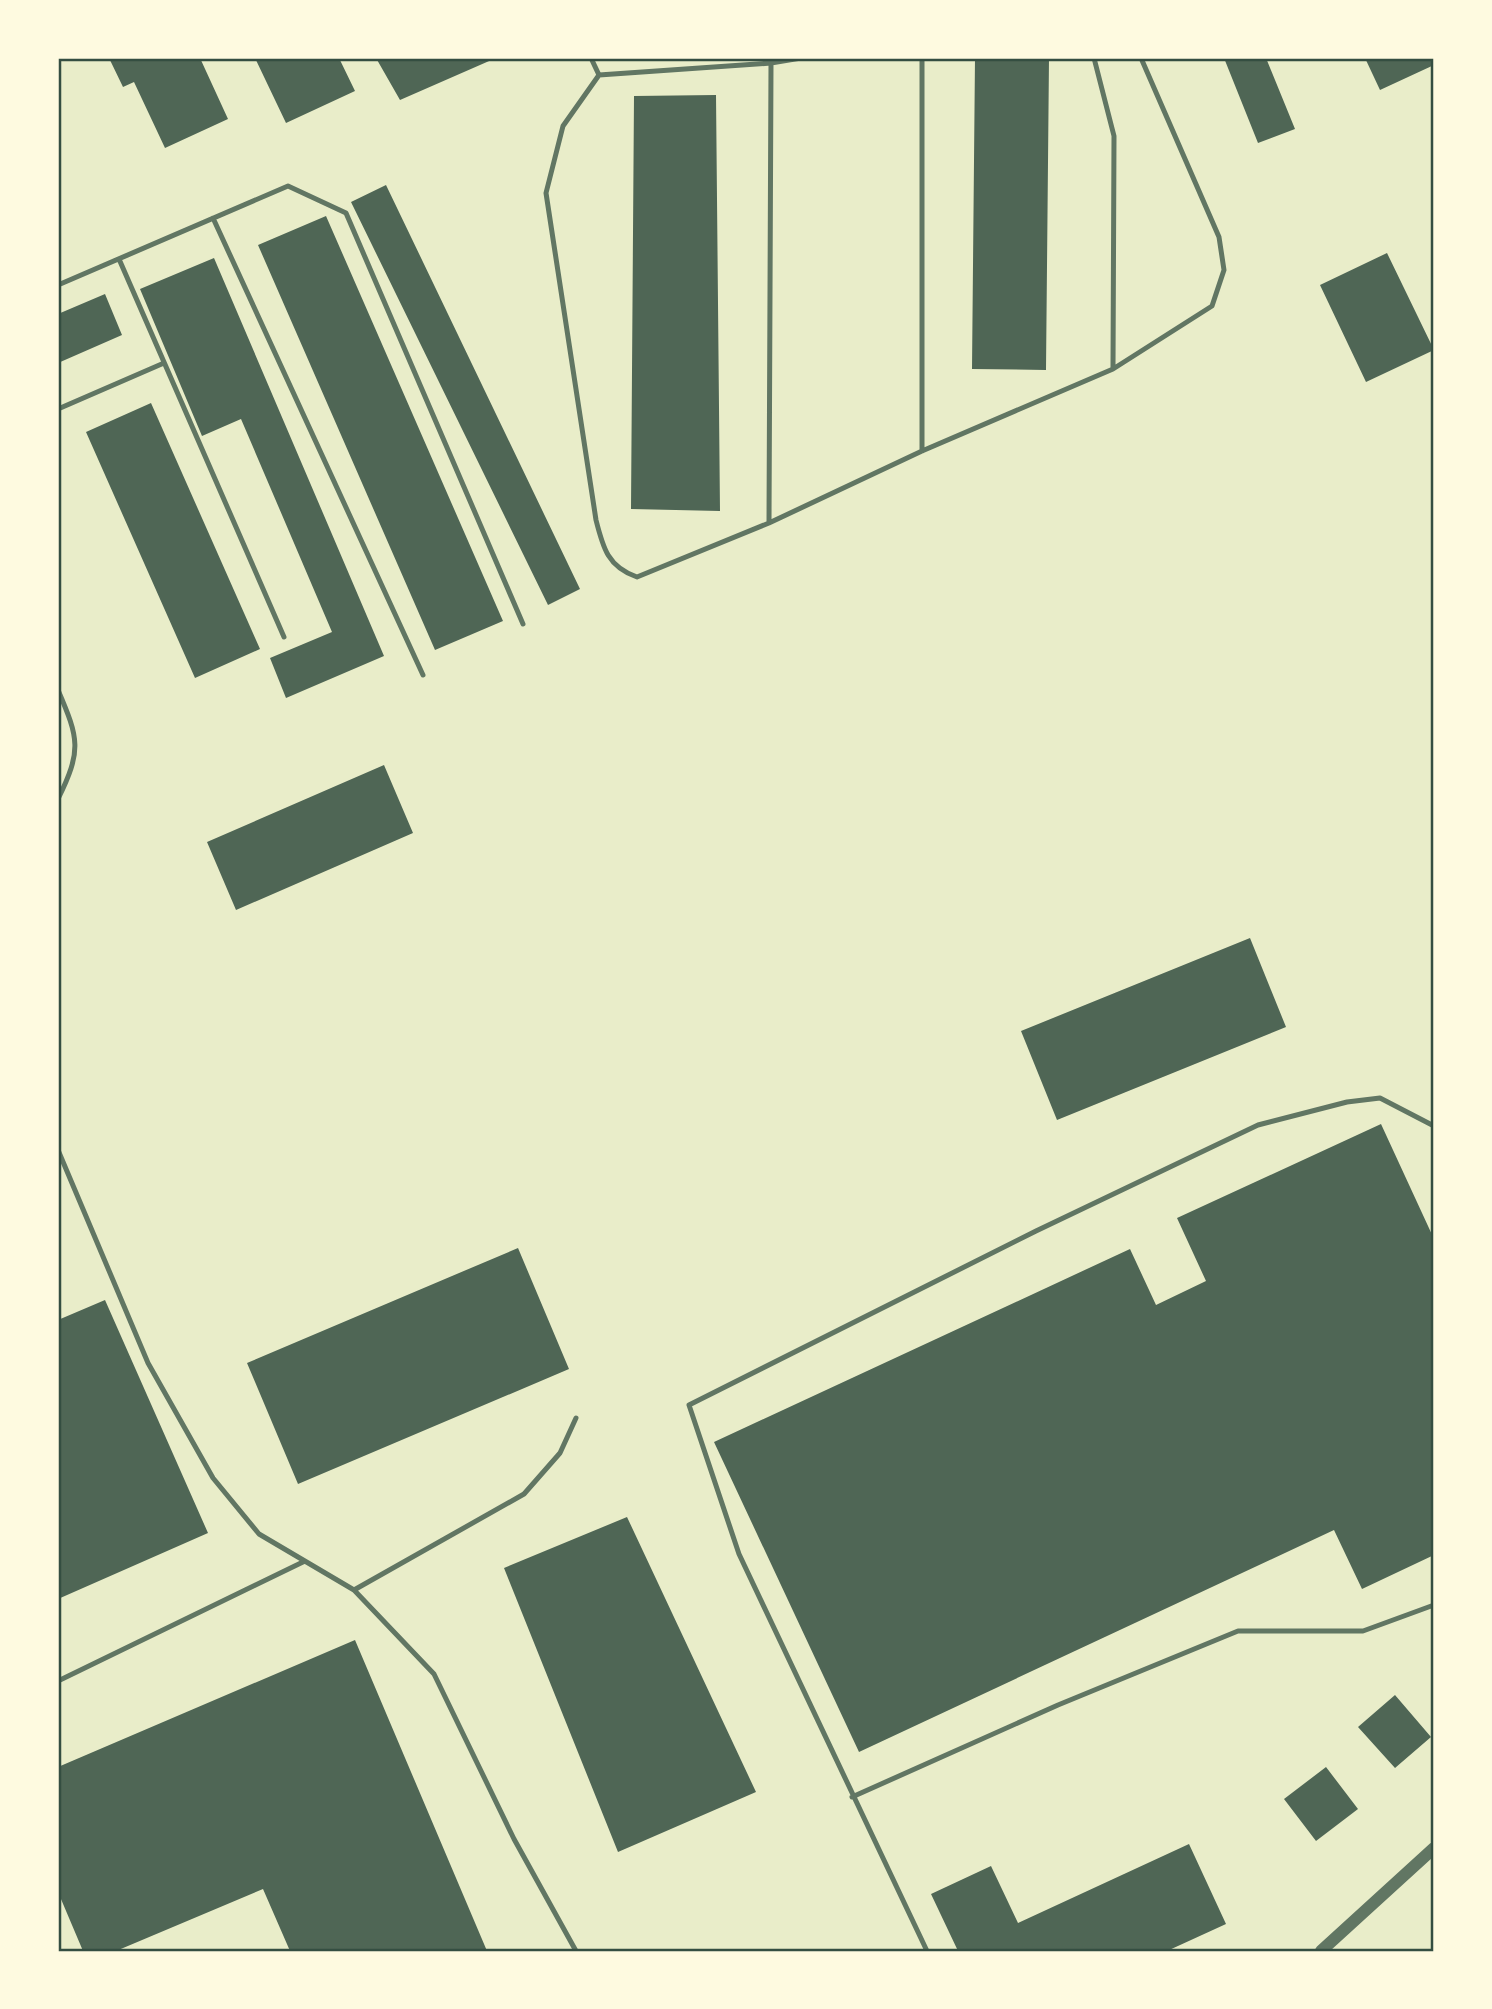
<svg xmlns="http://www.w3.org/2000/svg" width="1492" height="2009" viewBox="0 0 1492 2009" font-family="'Golos Text',sans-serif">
<rect width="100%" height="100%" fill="#e9edc9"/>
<path fill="#4f6655" d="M109,58H200L228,119L165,148L134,82L123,87Z
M255,58H339L355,91L286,123Z
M376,58H496L400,100Z
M975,58H1049L1046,370L972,369Z
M1224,58H1266L1295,129L1258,143Z
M1365,58H1434V65L1380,90Z
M716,95L720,511L631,509L634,96Z
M386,185L580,589L548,605L351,202Z
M326,216L503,621L435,650L258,245Z
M1387,253L1434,350L1366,382L1320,285Z
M214,258L384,656L286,698L270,658L332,632L241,419L202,436L140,289Z
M105,294L122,335L58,363V314Z
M151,403L260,649L195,678L86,432Z
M384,765L413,833L236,910L207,842Z
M1250,938L1286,1027L1057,1120L1021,1031Z
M1381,1124L1434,1239V1555L1362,1589L1334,1530L859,1752L714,1442L1130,1249L1156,1305L1206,1281L1177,1218Z
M518,1248L569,1369L298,1484L247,1363Z
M105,1300L208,1533L58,1599V1320Z
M627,1517L756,1792L618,1852L504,1568Z
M355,1640L487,1951H290L263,1889L116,1951H83L58,1892V1767Z
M1395,1695L1431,1737L1395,1768L1358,1727Z
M1326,1767L1358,1809L1316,1841L1284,1799Z
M1189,1844L1226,1924L1167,1951H958L931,1894L991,1866L1018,1923Z"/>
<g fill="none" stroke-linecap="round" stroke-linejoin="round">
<path stroke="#617663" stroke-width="5" d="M591,58L599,75
M801,58L771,63L599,75L563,126L546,193L596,520C603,548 608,567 637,577L769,523L922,451L1113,369L1212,306L1224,270L1219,237L1141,58
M922,58V451
M1094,58L1114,136L1113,369
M213,218L423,675
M119,259L284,637
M58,285L288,186L346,213L523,624
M58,409L164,363
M769,523L771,63
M58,690C79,739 82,750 58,799
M58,1150L148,1363L213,1478L259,1534L354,1590L434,1674L514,1839L576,1951
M354,1590L524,1494L560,1453L576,1418
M58,1681L305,1561
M852,1797L1058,1705L1238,1631H1363L1434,1605
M927,1951L739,1554L689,1405L1036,1231L1258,1125L1347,1102L1380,1098L1434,1126"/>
<path stroke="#617663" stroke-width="12" d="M1321,1951L1434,1848"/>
</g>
<rect width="1492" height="2009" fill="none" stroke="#fefae0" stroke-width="119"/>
<rect x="60" y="60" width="1372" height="1890" fill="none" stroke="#344e41" stroke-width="2.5"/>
</svg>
